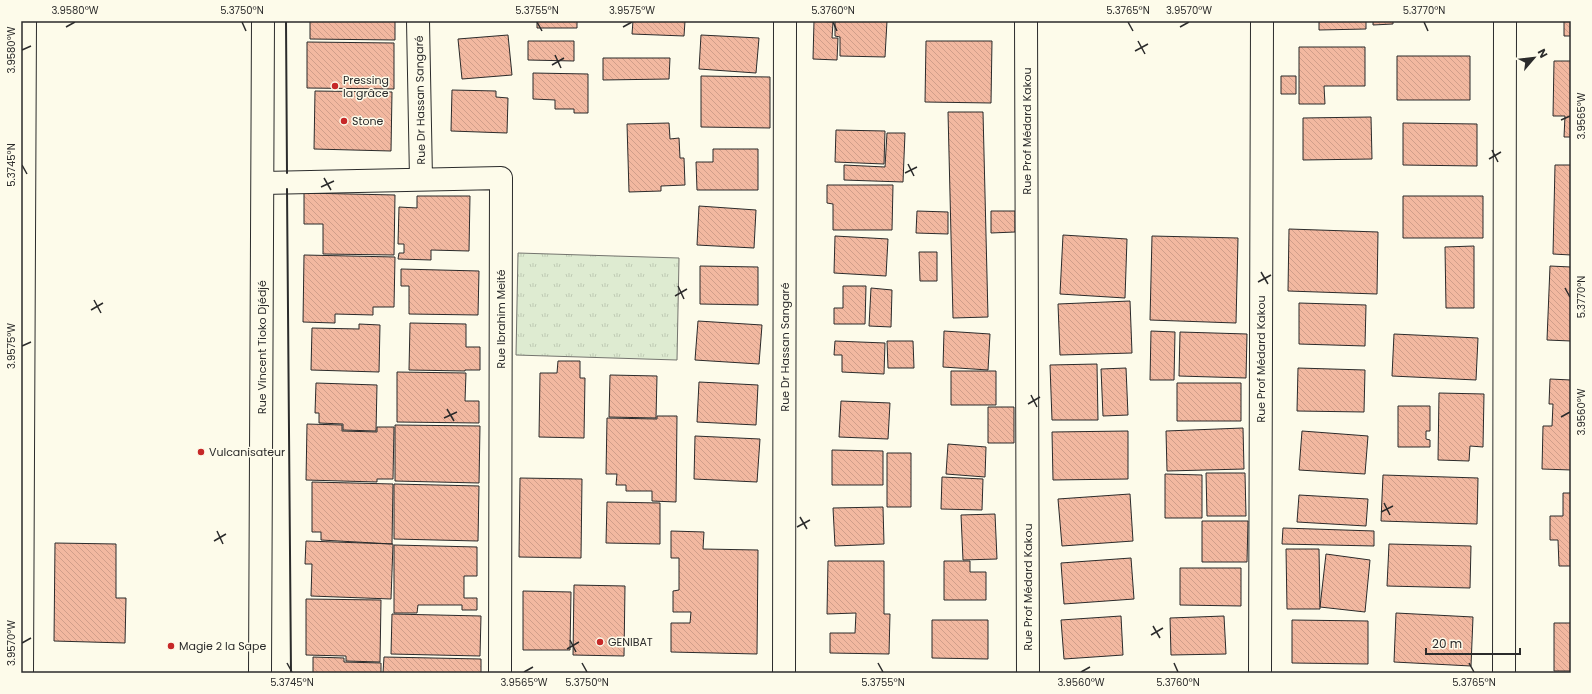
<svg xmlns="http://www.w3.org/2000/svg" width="1592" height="694" viewBox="0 0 1592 694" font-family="Poppins,sans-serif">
<defs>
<pattern id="grass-tufts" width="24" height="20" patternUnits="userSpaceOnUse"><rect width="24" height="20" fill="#deebd1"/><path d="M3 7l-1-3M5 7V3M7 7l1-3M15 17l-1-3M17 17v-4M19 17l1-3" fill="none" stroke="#bfcab4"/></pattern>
<pattern id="building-back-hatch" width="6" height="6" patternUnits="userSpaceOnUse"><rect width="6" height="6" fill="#f2b8a0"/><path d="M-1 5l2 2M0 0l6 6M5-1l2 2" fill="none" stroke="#d09e8a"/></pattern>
</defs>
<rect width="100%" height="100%" fill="#fdfbea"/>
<path fill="url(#grass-tufts)" stroke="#74746e" d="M518,253L679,258L677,360L516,355Z"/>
<path fill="url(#building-back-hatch)" stroke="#2b2b2b" d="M310,21H395V40L310,39Z
M537,21H577V28H537Z
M633,21H685L684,36L632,34Z
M814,21L833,22L832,38H838L837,60L813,59Z
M835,21H887L885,57L840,56V37L835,36Z
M1319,21H1366V29L1319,30Z
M1373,21H1393V24L1373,25Z
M1564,21H1571V36H1564Z
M508,35L512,75L462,79L458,39Z
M701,35L759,38L756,73L699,69Z
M528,41H574V61L528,60Z
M926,41H992L991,103L925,102Z
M307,42L394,43V89L307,88Z
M1299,47H1365V86H1324L1325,104H1299Z
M1397,56H1470V100H1397Z
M603,58H670L669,79L603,80Z
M1554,61H1571V137H1564L1565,116H1553Z
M533,73L588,74V113H574V109H555V100L533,99Z
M701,76L770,77V128L701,127Z
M1281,76H1296V94H1281Z
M452,90L496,91V97L508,98L507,133L451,131Z
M315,91L392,92L391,151L314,149Z
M948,112H983L988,317L953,318Z
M1371,117L1372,159L1303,160V118Z
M669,123L670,139L679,138L680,158H684L685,185L661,186V191L629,192L627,124Z
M1403,123L1477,124V166L1403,165Z
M836,130L885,131L884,164L835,162Z
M887,133H905L903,182L844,180V165L885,167Z
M713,149H758V190H697L696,162H713Z
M1555,165H1571V255L1553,254Z
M827,185H893L892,230H833V204L827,203Z
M304,193L395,195L394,255L323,254V224H304Z
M417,196H470L469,251L431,250V260L398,259L399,253H404V244H398L399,207L417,208Z
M1403,196H1483V238H1403Z
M699,206L756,210L754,248L697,245Z
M917,211L948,212V234L916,233Z
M991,211H1015V232L991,233Z
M1289,229L1378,232L1377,294L1288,291Z
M1063,235L1127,239L1125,298L1060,294Z
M835,236L888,239L886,276L834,273Z
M1152,236L1238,238L1236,323L1150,320Z
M1474,246V308H1446L1445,247Z
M919,252H937V281H920Z
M304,255L395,257L394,307H373V315L335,314V323L303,322Z
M700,266L758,267V305L700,304Z
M1550,266L1571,267V341L1547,340Z
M401,269L479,271L478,315L409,314V286H401Z
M843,286H866L865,324H834V308H843Z
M871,288L892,290L891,327L869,326Z
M1130,301L1132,353L1060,355L1058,304Z
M1299,303L1366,305L1365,346L1299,344Z
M698,321L762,325L759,364L695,360Z
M410,323L466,324V347H480V370H465V371L409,370Z
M359,324L380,325L379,372L311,370L312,328L359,329Z
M944,331L990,334L988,370L943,367Z
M1151,331L1175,332L1174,380H1150Z
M1180,332L1247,334L1246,378L1179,376Z
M1394,334L1478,338L1476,380L1392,376Z
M835,341L885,343L884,374L842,372V355H834Z
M887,341H913L914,368H888Z
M558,361H580V378H585L584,438L539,437L540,373H557Z
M1097,364L1098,420H1052L1050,365Z
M1126,368L1128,415L1103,416L1101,369Z
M1298,368L1365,370L1364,412L1297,411Z
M951,371H996V405H951Z
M397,372L466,373L465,401H479V423L397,422Z
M610,375L657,376L656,418L609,417Z
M1550,379L1571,380V470L1542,469L1543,426H1552L1553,404H1549Z
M699,382L758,385L756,425L697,422Z
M316,383L377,385L376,431L343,430V424L319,423V413H315Z
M1177,383H1241V421H1177Z
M1439,393L1484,394L1483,447L1470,446L1469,461L1438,460Z
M841,401L890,403L888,439L839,437Z
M1398,406H1430V431H1426V439L1430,440V447H1398Z
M988,407H1014V443H988Z
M657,416H677L676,502L652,501V491H626V485H616L617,474H606L607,418L657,419Z
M307,424L342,425V431L377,432V427H394L393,479H377V482L306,480Z
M395,425L480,426L479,483L395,481Z
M1243,428L1244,469L1167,471L1166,431Z
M1128,431V479L1053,480L1052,432Z
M1302,431L1368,436L1365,474L1299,470Z
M695,436L760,439L757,482L694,479Z
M948,444L986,447L985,477L946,474Z
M832,450L883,451V485H832Z
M887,453H911V507H887Z
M1206,473H1245L1246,516H1207Z
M1165,474L1202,475V518H1165Z
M1383,475L1478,478L1477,524L1381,521Z
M942,477L983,479L982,510L941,509Z
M520,478L582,479L581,558L519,557Z
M312,482L393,484L392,544L321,540V532H312Z
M394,484L479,486L478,541L394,539Z
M1563,493H1571V566H1559L1558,540H1550V516H1563Z
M1130,494L1133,541L1062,546L1058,499Z
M1299,495L1368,499L1366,526L1297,522Z
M607,502L660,503V544L606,543Z
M883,507L884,544L835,546L833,508Z
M995,514L997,559L963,560L961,515Z
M1202,521H1248L1247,562H1202Z
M1283,528L1374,531V546L1282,544Z
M671,531L704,532L703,549L758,550L757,654L671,652V623H690L691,612H673V591L679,590V558H671Z
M306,541L393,544L391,599L311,596L312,564H305Z
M55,543L116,544V598H126L125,643L54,641Z
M1389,544L1471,546L1470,588L1387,586Z
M394,545L477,547V576H464V598H477V610H462V605H418L417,613H394Z
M1286,549H1319L1320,609H1287Z
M1326,554L1370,560L1365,612L1320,607Z
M1131,558L1134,599L1064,604L1061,563Z
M828,561H884V614H890L889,654L830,653V633H855L856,613L827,614Z
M944,561H970V572H986V600H944Z
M1180,568H1241V606L1180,605Z
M574,585L625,586L624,656L573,655Z
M523,591L571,592L570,650H523Z
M306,599L381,600L380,662L346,661V656L306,655Z
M1396,613L1473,617L1471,666L1394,662Z
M392,614L481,616L480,656L391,654Z
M1121,616L1123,655L1064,659L1061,620Z
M1224,616L1226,654L1171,655L1170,618Z
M932,620H988V659L932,658Z
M1292,620L1368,621V664L1292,663Z
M1554,623H1571V671H1554Z
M313,657L344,658V662L381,663V673H313Z
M384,657L481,659V673H383Z"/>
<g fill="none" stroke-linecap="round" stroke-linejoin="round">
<defs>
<path id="street" d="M418,21L421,179
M1026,21L1028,673
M263,183L501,178L500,673
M22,673L25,21
M784,673L785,21
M1260,673L1262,21
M1504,673L1505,21"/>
<path id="secondary" d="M260,673L263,21"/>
</defs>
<use href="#street" stroke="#2b2b2b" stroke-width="24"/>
<use href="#secondary" stroke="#2b2b2b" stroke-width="24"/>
<use href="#street" stroke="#fdfbea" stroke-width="22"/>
<use href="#secondary" stroke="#fdfbea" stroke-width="22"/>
<path stroke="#2b2b2b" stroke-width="2" d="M286,21L287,173
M287,189L291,673"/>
</g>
<path fill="none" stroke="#2b2b2b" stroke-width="1.5" d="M242,22L246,31M537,22L542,31M833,22L837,31M1128,22L1133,31M1424,22L1428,31M66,27L75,22M623,27L632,22M1180,27L1189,22M1138,41L1145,54M22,50L31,46M1135,51L1148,44M555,55L561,68M552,65L564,58M1561,120L1570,116M1492,150L1498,162M1489,159L1501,152M908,164L914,176M22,165L27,174M905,173L917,167M324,178L331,190M321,187L334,181M1261,272L1268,284M1258,282L1271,275M678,286L684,299M1565,288L1570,297M675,296L687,289M94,300L101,313M91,310L103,303M22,346L31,342M1031,395L1037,407M1028,404L1040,397M447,409L454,421M1561,417L1570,412M444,418L457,412M1384,503L1390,515M1381,512L1393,506M800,517L807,529M797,527L810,520M217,531L223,544M214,541L226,534M1153,626L1160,638M1151,635L1163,628M570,640L576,652M22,643L31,638M567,649L579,642M287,663L292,672M582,663L587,672M878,663L883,672M1174,663L1178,672M1469,663L1474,672M524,672L533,667M1081,672L1090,667"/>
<g fill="#c62828" stroke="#fdfbea" stroke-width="1.5">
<circle cx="335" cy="86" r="4"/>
<circle cx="344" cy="121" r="4"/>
<circle cx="201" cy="452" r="4"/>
<circle cx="600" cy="642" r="4"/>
<circle cx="171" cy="646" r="4"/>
</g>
<g text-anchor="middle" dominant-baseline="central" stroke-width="3" stroke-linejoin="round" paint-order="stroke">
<g font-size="11" fill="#2b2b2b" stroke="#fdfbea" text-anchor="start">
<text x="343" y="80">Pressing<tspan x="343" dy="13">la grâce</tspan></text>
<text x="352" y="121">Stone</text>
<text x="209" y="452">Vulcanisateur</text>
<text x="608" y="642">GENIBAT</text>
<text x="179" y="646">Magie 2 la Sape</text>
</g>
<g font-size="11" fill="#2b2b2b" stroke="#fdfbea">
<text transform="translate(420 100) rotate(-91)">Rue Dr Hassan Sangaré</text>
<text transform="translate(1027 131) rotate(-90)">Rue Prof Médard Kakou</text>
<text transform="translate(501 319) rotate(-90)">Rue Ibrahim Meité</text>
<text transform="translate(262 347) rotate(-90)">Rue Vincent Tioko Djédjé</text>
<text transform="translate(785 347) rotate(-90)">Rue Dr Hassan Sangaré</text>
<text transform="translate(1261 359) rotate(-90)">Rue Prof Médard Kakou</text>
<text transform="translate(1028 587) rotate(-90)">Rue Prof Médard Kakou</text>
</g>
</g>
<rect width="1592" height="694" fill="none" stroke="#fdfbea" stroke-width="44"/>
<g transform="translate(1534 58) rotate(62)" stroke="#fdfbea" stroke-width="3" paint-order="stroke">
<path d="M0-3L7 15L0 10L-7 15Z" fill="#2b2b2b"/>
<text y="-6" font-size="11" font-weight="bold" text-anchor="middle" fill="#2b2b2b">N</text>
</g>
<path d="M1426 648v6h94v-6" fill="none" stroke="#2b2b2b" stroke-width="2"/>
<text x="1432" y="648" font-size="12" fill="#2b2b2b" stroke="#fdfbea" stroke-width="3" paint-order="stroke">20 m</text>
<rect x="22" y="22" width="1548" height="650" fill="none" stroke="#2b2b2b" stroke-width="1.5"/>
<g font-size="10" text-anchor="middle" fill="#2b2b2b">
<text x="75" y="14">3.9580°W</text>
<text x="242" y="14">5.3750°N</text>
<text x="537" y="14">5.3755°N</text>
<text x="632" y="14">3.9575°W</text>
<text x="833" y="14">5.3760°N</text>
<text x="1128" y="14">5.3765°N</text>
<text x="1189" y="14">3.9570°W</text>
<text x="1424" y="14">5.3770°N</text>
<text transform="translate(11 50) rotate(-90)" y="4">3.9580°W</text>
<text transform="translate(1581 116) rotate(-90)" y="4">3.9565°W</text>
<text transform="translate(11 165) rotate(-90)" y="4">5.3745°N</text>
<text transform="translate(1581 297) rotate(-90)" y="4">5.3770°N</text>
<text transform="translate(11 346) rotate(-90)" y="4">3.9575°W</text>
<text transform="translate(1581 412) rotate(-90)" y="4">3.9560°W</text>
<text transform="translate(11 643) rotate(-90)" y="4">3.9570°W</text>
<text x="292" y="686">5.3745°N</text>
<text x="524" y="686">3.9565°W</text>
<text x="587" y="686">5.3750°N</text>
<text x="883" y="686">5.3755°N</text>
<text x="1081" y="686">3.9560°W</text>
<text x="1178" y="686">5.3760°N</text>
<text x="1474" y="686">5.3765°N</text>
</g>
</svg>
